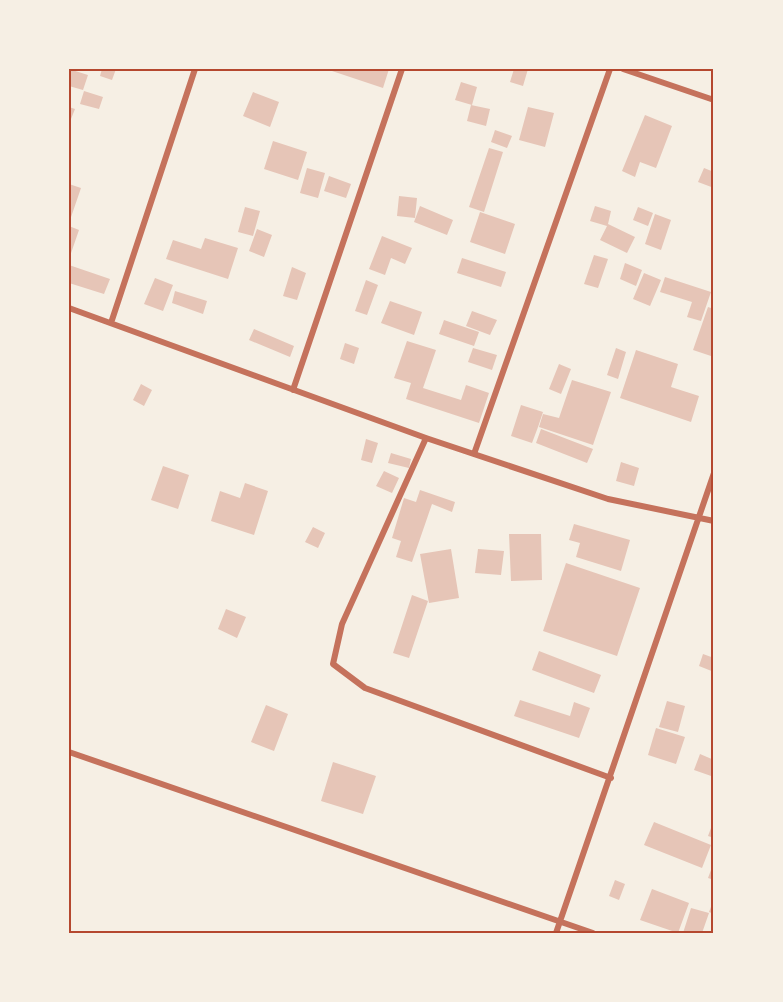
<svg xmlns="http://www.w3.org/2000/svg" width="783" height="1002" viewBox="0 0 783 1002" font-family="'Open Sans',sans-serif">
<rect width="100%" height="100%" fill="#f6efe4"/>
<path fill="#e6c5b7" d="M69,69L88,75L83,90L69,86Z
M102,69H116L112,80L100,76Z
M326,69H389L383,88Z
M514,69H528L523,86L510,82Z
M461,82L477,87L472,105L455,100Z
M84,91L103,97L99,109L80,104Z
M253,92L279,102L270,127L243,116Z
M471,105L490,109L486,126L467,121Z
M69,107L75,109L69,124Z
M528,107L554,113L545,147L519,140Z
M645,115L672,126L656,168L640,162L635,177L622,171Z
M495,130L512,136L507,148L491,142Z
M273,141L307,152L298,180L264,169Z
M489,148L503,152L484,212L469,207Z
M307,168L325,173L318,198L300,193Z
M704,168L714,172V188L698,182Z
M329,176L351,184L346,198L324,191Z
M69,184L81,188L69,223Z
M399,196L417,198L415,218L397,216Z
M420,206L453,220L447,235L414,222Z
M595,206L611,211L608,224L635,237L627,253L600,240L607,226L590,221Z
M245,207L260,211L253,236L238,232Z
M638,207L653,213L648,226L633,220Z
M480,212L515,224L505,254L470,242Z
M655,214L671,220L661,250L645,244Z
M69,226L79,230L69,259Z
M257,229L272,235L264,257L249,251Z
M382,236L412,248L405,264L391,258L385,275L369,269Z
M205,238L238,248L228,279L166,259L173,240L201,249Z
M594,255L608,259L598,288L584,284Z
M462,258L506,272L501,287L457,273Z
M625,263L642,270L636,286L620,279Z
M69,265L110,279L104,294L69,283Z
M292,267L306,273L297,300L283,296Z
M644,273L661,280L650,306L633,299Z
M665,277L711,292L701,321L687,317L692,302L660,292Z
M155,278L173,285L163,311L144,304Z
M366,280L378,285L367,315L355,311Z
M175,291L207,301L203,314L172,303Z
M390,301L422,312L414,335L381,323Z
M708,307L714,309V357L693,350Z
M472,311L497,320L490,335L466,326Z
M444,320L479,332L474,346L439,334Z
M254,329L294,346L290,357L249,340Z
M407,341L436,350L423,388L461,400L466,385L489,393L479,423L406,399L411,383L394,378Z
M345,343L359,348L354,364L340,359Z
M473,348L497,355L492,370L468,362Z
M616,348L626,352L618,379L607,375Z
M636,350L678,364L671,387L699,396L691,422L620,398Z
M559,364L571,369L561,394L549,389Z
M572,380L611,392L593,445L539,427L543,414L559,418Z
M141,384L152,390L144,406L133,400Z
M521,405L543,412L538,427H535H538L532,443L511,436Z
M541,429L593,449L587,463L536,443Z
M366,439L378,443L372,463L361,460Z
M391,453L411,459L409,468L388,463Z
M621,462L639,468L634,486L616,481Z
M163,466L189,475L178,509L151,500Z
M384,471L399,478L392,493L376,486Z
M245,483L268,491L254,535L211,521L220,491L240,498Z
M420,490L455,502L452,512L432,504L412,562L396,557L401,541L392,538L404,498L416,502Z
M574,524L630,540L621,571L576,557L580,543L569,540Z
M313,527L325,533L318,548L305,542Z
M509,534H541L542,580L511,581Z
M451,549L459,598L429,603L420,554Z
M478,549L504,551L501,575L475,573Z
M566,563L640,588L617,656L543,631Z
M412,595L428,601L409,658L393,653Z
M226,609L246,617L237,638L218,629Z
M539,651L601,675L594,693L532,670Z
M703,654L714,658V672L699,666Z
M520,700L570,716L574,702L590,708L579,738L514,716Z
M667,701L685,706L678,732L659,727Z
M266,705L288,714L274,751L251,742Z
M656,728L685,737L676,764L648,755Z
M700,754L714,760V777L694,770Z
M333,762L376,776L363,814L321,801Z
M714,820V838L708,836Z
M654,822L711,845L702,868L644,845Z
M714,862V880L708,878Z
M615,880L625,884L619,900L609,896Z
M652,889L689,903L678,933L640,920Z
M714,899V914L709,912Z
M691,908L709,913L702,933H683Z"/>
<g fill="none" stroke-linecap="round" stroke-linejoin="round">
<path stroke="#c5725c" stroke-width="6" d="M623,69L714,100
M69,308L426,438L608,499L714,521
M111,323L195,69
M293,390L402,69
M426,438L342,624L333,664L365,688L611,778
M474,454L610,69
M69,752L593,933
M556,933L714,473"/>
</g>
<rect width="783" height="1002" fill="none" stroke="#f6efe4" stroke-width="141"/>
<rect x="70" y="70" width="642" height="862" fill="none" stroke="#b5482f" stroke-width="2"/>
</svg>
